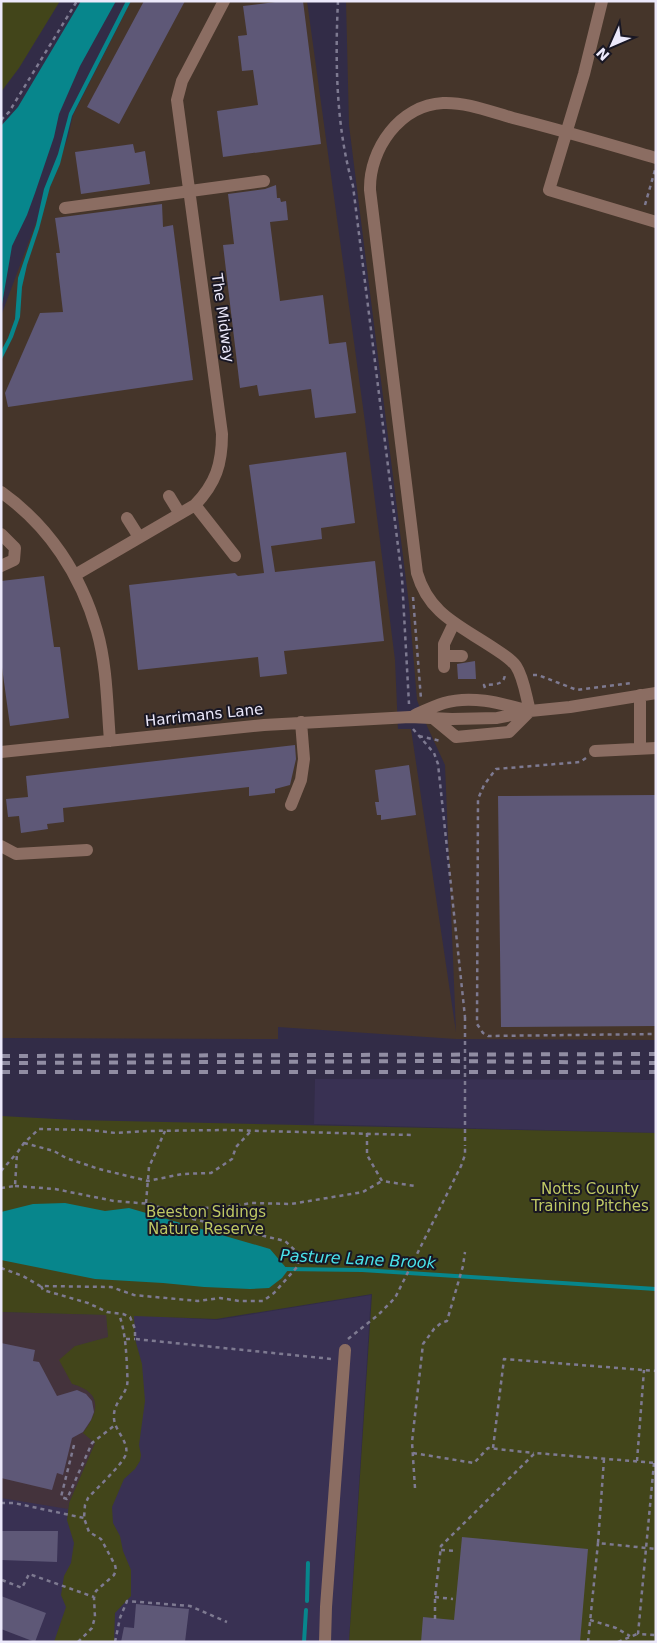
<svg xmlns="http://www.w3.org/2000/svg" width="657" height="1643" viewBox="0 0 657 1643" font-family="'DejaVu Sans',sans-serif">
<rect width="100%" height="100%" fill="#322c47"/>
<path fill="#393153" d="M315,1079L656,1080V1133L314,1124Z
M371,1295L349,1642H1V1312L136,1315L217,1320Z"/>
<path fill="#45352a" d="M131,1H307L365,422L395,660L398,729H411L456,1032L445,765L427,726L417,700L409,604L349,125L346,1H656V1040L456,1039L278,1027V1039L1,1038V316L68,137L73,115Z"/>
<path fill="#44333c" d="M1,1312L106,1315L108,1337L75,1346L72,1384L83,1387L91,1394L96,1403V1414L92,1423L84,1433L95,1443L69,1503L68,1509L1,1498Z"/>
<path fill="#42451a" d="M3,1H60L19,68L1,92V6Z
M1,1116L75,1120L656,1133V1642H349L372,1294L216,1319L134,1316L135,1339L142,1364L145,1401L139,1445L141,1455L140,1461L135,1469L124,1479L112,1507L113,1523L120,1536L123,1551L131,1570V1596L115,1613L114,1642H54L66,1607L61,1595L64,1576L71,1563L74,1543L67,1520L69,1503L95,1443L83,1433C100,1411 102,1392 72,1384L59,1360L75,1346L108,1337L106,1315L1,1312Z"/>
<path fill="#07868c" d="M81,1H116L80,66L59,114L54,137L35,193L27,215L12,246L1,310V126L18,107Z
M126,1H131L72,116L60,164L50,187L39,229L27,265L22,287L20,317L13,337L1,361V351L8,338L15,319L18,278L36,225L44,189L58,154L69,113Z
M65,1203L105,1211L129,1208L270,1249L288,1270L282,1278L269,1288L250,1289L204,1287L163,1283L95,1279L1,1260V1212L33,1204Z"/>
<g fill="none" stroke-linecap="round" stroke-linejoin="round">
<path stroke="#07868c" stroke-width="4" d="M284,1269L362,1270L656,1289
M307,1601L308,1563
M304,1642L306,1610"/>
</g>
<path fill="#5e5877" d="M144,1H185L119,124L87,107Z
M283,1H303L321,144L223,157L217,111L258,105L253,70L242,71L238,36L247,35L243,6Z
M133,144L135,153L145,151L150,184L81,194L75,152Z
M276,185L277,198H280L281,202L286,201L288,220L270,222L280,301L323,295L329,344L346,342L356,413L315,418L311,389L259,396L257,385L240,388L223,245L234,244L228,194L265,189Z
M162,204L163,227L173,225L193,380L8,407L5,393L40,313L63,312L56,253H60L55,218Z
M346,452L355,523L321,528L322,539L271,546L275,572L375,561L384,641L284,651L287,674L260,677L258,657L138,670L129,585L235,573L238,576L264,573L249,465Z
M44,576L54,647H60L69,718L10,726L1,660V581Z
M475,661L476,679H458L457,664Z
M295,745L296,759L290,785L275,789V793L249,796V787L63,808L64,822L47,824L48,829L21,833L19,816L8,817L6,799L28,797L26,776Z
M409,765L416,815L381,820V815H377L375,802H379L375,770Z
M656,795V1026L501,1027L498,796Z
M1,1343L35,1350L33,1361L39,1362L57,1396L77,1390L86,1394L92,1401L94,1412L91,1420L83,1432L72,1438L63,1475L57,1473L52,1490L1,1478Z
M1,1531H58L57,1562L1,1560Z
M462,1537L588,1549L580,1642H421L423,1617L454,1620Z
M1,1596L46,1613L35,1642L1,1629Z
M136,1604L189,1609L185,1642H121L124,1627L134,1628Z"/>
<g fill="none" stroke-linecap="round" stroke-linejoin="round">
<path stroke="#7e7a91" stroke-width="2.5" stroke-dasharray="4 4" stroke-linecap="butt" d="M338,1C335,61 336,128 353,186L402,578L409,704
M1,120L9,112L77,1
M645,205L655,170
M413,597L421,699
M533,675H538L577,690L632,683
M485,688L484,685C494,684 505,686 505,673
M413,729L434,753L438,764L465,1017
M419,736L441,741
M586,758L580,762L496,769L484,785L478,799L477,1024L483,1033L488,1036L656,1034
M367,1133V1155L382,1181L415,1186
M24,1143L54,1151L66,1158L99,1169L148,1181L182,1174L211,1173L232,1159L236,1147L251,1131
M1,1171L16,1154
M15,1186L55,1189L114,1201L151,1204L167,1210L225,1207L252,1203L291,1204L363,1192L382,1181
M1,1188L15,1186L17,1153L24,1143L39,1129L89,1130L116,1133L148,1131L225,1130L412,1135
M146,1203L149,1167L165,1131
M1,1268L23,1276L40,1286L111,1287L134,1295L198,1301L220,1298L239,1301H263L274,1293L298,1266V1253L285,1241L193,1219L186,1209
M41,1286L43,1290L88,1303L107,1312L123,1314L130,1317L135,1329V1339L332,1359
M126,1339H135
M348,1339L378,1315L395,1298L461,1166L465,1155V1146
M74,1445L61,1497L67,1499L92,1443L115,1425
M493,1448L504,1359L656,1371
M413,1453L474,1463L488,1448L534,1453
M604,1459L598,1543L656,1549
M637,1461L644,1370
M654,1463L638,1634L656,1635
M415,1488L412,1442L423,1344L434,1329L441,1323L447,1321L463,1266L465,1252
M1,1503H14L84,1518
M441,1550L455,1551
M2,1580L22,1588L29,1574L94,1597
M435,1597L453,1599
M435,1619V1597L441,1546L535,1453L656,1463
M590,1620L616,1628L630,1636
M78,1642L92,1628L95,1617L94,1598L96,1591L114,1575L116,1570L115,1565L101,1539L89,1532L84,1518L85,1505L88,1498C97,1488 123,1464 126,1454C129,1441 114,1430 114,1418C113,1404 123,1398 127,1386C128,1380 127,1373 127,1367C126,1348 125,1331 119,1314
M115,1642L120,1618L127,1601L190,1606L227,1622
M588,1642L598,1543
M618,1642L637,1634"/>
<path stroke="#8b6d62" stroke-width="12" d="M602,1L584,74L549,190L656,222
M65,208L264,181
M1,492C49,526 81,575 97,631C107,666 107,704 110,741
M169,496L180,514
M195,505L235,556
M127,518L139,537
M1,534L15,548L14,560L1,566
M75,575L195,505C216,483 222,464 222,434L177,100L182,81L224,1
M444,656H462
M444,667V644L454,623
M640,695V748
M530,711C526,697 524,678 516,666C510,658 501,653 492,647C459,625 429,614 417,573L370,190C369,149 400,105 443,103C467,102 491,112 513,118C561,130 608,144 656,158
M415,715C424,711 434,706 444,703C471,695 500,703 526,710
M433,718L456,737L509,732L530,711
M595,751L656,748
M1,752L264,725L410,717L452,719L497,718L530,711L570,707L656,693
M291,805L301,780L304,759L301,722
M1,846L16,854L87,850
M325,1642L326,1607L345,1350"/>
<path stroke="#918da3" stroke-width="4" stroke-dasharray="9 9" stroke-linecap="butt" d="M1,1056L656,1054
M1,1063L439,1061L656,1063
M1,1072H656"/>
<path stroke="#7e7a91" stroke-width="2.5" stroke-dasharray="4 4" stroke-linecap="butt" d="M465,1017V1146"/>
</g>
<g text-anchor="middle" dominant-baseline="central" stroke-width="4" stroke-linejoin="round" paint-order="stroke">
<g font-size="15" fill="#ece9fb" stroke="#191723">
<text transform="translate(223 318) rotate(82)">The Midway</text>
<text transform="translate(204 715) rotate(-6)">Harrimans Lane</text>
</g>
<g font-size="15" fill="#bfc864" stroke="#191723">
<text x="590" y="1189">Notts County<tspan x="590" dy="17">Training Pitches</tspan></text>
<text x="206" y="1212">Beeston Sidings<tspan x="206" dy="17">Nature Reserve</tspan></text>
</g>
<g font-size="16" font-style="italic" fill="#4ae2ea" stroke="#191723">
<text transform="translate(358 1259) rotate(3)">Pasture Lane Brook</text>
</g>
</g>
<rect width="657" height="1643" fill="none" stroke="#ece9fb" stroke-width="5"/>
<g transform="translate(612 45) rotate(225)" stroke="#191723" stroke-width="4" paint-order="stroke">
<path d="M0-4L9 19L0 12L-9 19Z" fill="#ece9fb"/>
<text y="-8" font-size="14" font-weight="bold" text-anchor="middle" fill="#ece9fb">N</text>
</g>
</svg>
